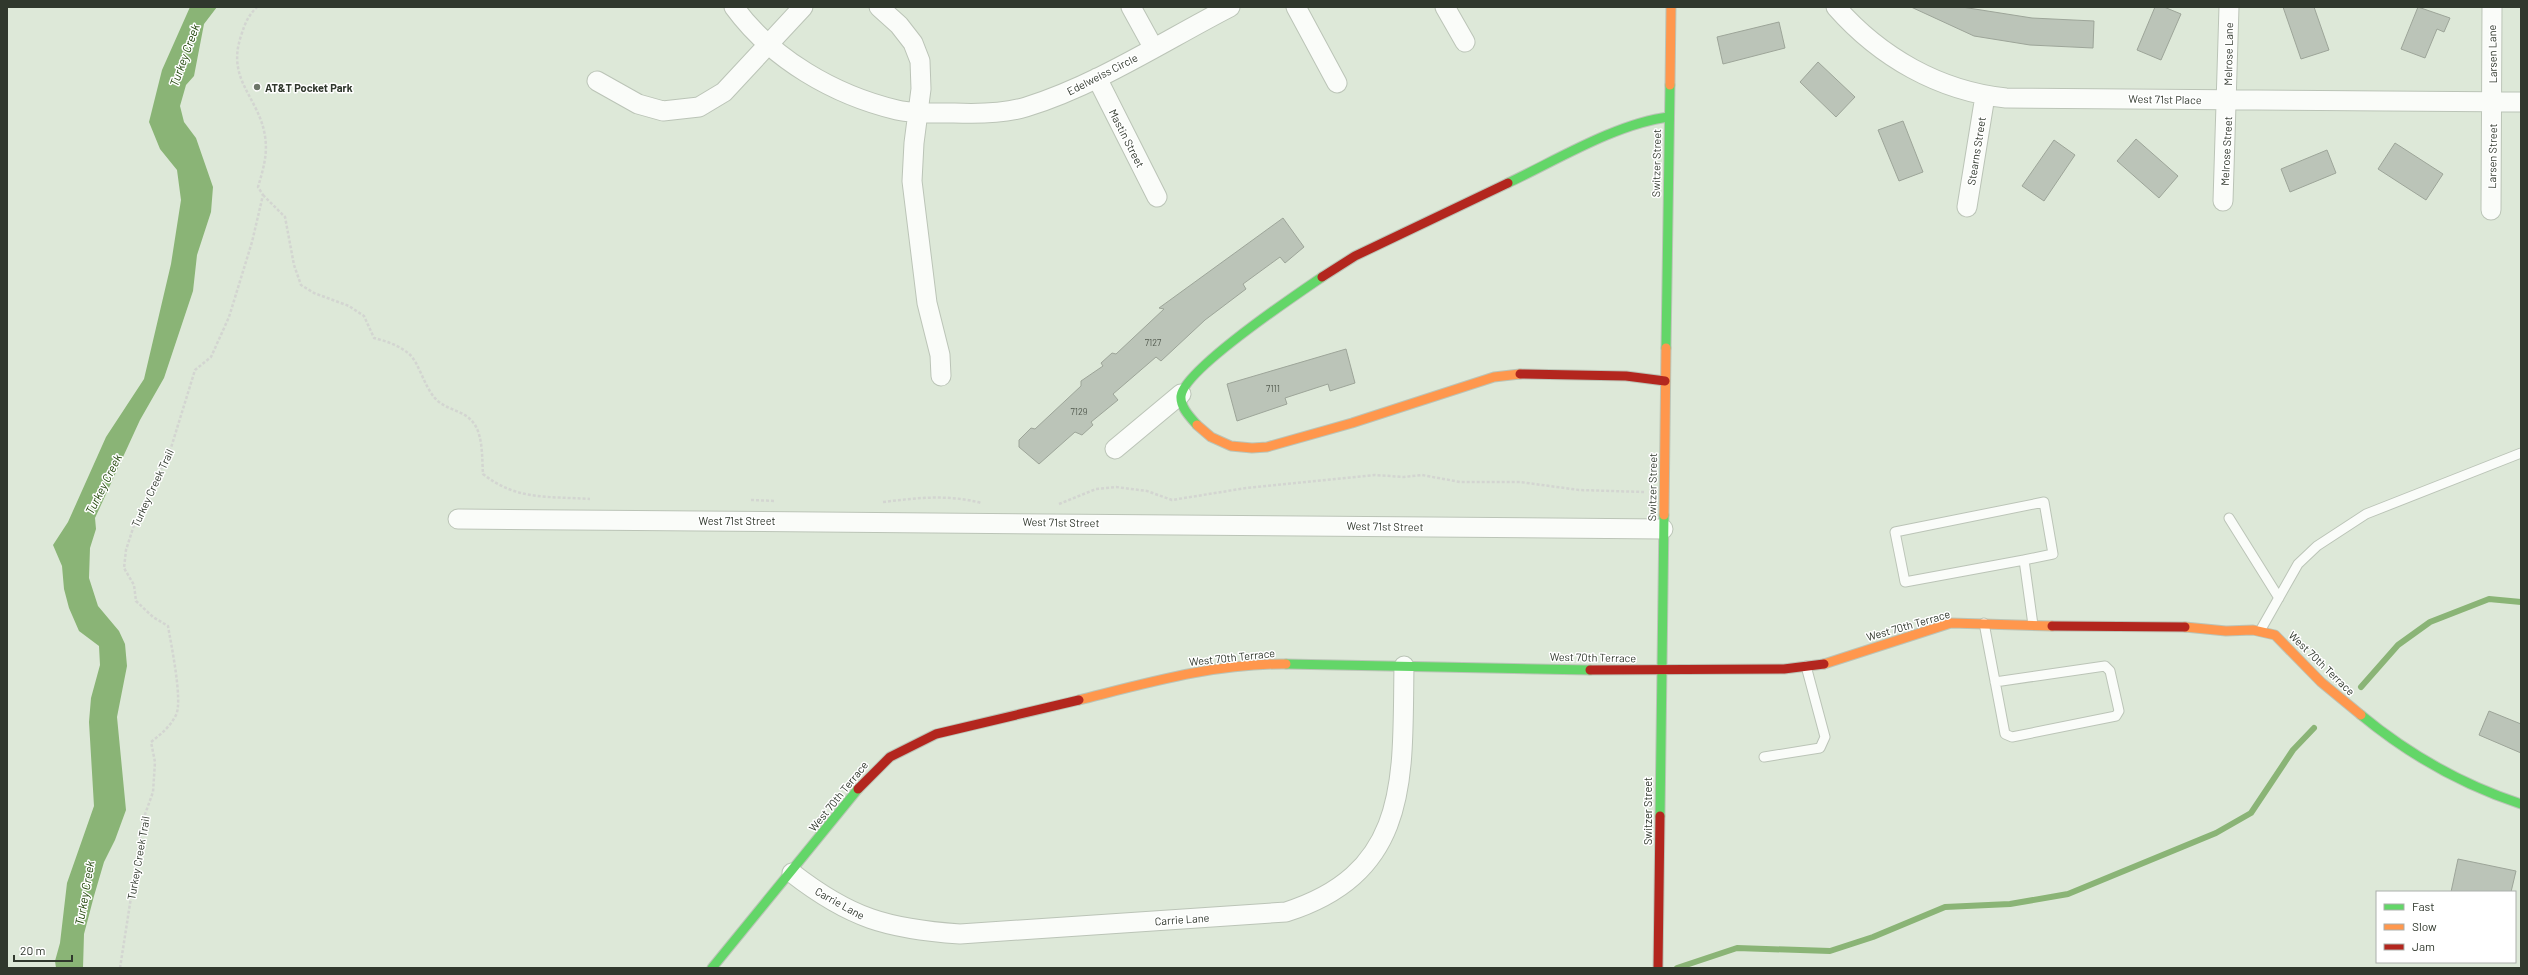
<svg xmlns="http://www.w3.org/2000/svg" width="2528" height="975" viewBox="0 0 2528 975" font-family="Barlow,sans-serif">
<rect width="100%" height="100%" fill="#dde8d8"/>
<path fill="#8ab476" d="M190,7H217L204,24L194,76L186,85L180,106L184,122L196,138L213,187L211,212L197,255L193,291L164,378L140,420L95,518L96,529L90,548L89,578L98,606L119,631L125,644L127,666L117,717L126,810L115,840L104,862L94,896L84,934L83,968H56L55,961L60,943L67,883L94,806L89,722L91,698L100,665L99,646L79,631L69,608L64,589L62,566L53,545L68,522L106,437L144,379L171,264L181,200L177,170L160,149L149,122L162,70Z"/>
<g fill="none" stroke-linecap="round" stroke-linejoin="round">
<path stroke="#8ab476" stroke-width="6" d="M2361,687L2398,645L2430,622L2489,599L2521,602
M1677,968L1737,948L1830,951L1873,937L1945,907L2010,904L2068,894L2216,833L2251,813L2293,750L2314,728"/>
</g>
<path fill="#bbc4b8" stroke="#9da599" d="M1911,7H1962L2032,18L2094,21L2093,48L2030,45L1974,36Z
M2155,7H2164L2181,14L2161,60L2137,50Z
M2283,7H2314L2329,50L2301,59Z
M2418,7L2450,18L2444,32L2437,29L2425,58L2401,49Z
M1779,22L1785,48L1723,64L1717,37Z
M1818,62L1855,97L1836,117L1800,82Z
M1903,121L1923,172L1899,181L1878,130Z
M2136,139L2178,176L2159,198L2117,161Z
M2054,140L2075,155L2044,201L2022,186Z
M2395,143L2443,174L2426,200L2378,169Z
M2327,150L2336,173L2290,192L2281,169Z
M1283,218L1304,247L1285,263L1280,257L1243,284L1246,289L1205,320L1161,361L1156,357L1113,394L1118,400L1091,422L1093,425L1082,435L1075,432L1039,464L1019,447V440L1031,428L1035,429L1081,386V381L1103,366L1101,363L1112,353L1116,354L1164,309L1159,308Z
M1346,349L1355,383L1330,391L1328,384L1285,398L1287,404L1237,421L1227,384Z
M2489,711L2521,724V753L2479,735Z
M2458,859L2516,871L2511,892H2451Z"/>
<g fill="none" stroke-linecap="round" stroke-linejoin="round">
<defs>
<path id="lane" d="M2229,518L2279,598
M2024,560L1905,582L1895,532L2044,502L2053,554L2024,560L2033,625
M1984,623L2005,734L2012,737L2116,716L2119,711L2110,671L2105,666L1995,682
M2260,631L2298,564L2317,546L2366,514L2521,453
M1764,757L1820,748L1825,737L1806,666"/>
<path id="street" d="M734,7C772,59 834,95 897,110C915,114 935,113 954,113C978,114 1003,114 1026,107C1097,85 1164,41 1230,7
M879,7L899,25L913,43L920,61L921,89L914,143L912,181L927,303L940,355L941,376
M1131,7L1153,47
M1296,7L1337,83
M1445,7L1465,42
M1836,7C1880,57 1939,91 2006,98L2521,102
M1097,78L1157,197
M597,81L638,104L663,111L699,107L724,92L803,7
M2223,201L2229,7
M1967,207L1985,96
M2491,210L2492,7
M1115,449L1181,394
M458,519L1663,529
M792,873C850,918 887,929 960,934L1286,912C1412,872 1402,775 1404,666"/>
<path id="fast" d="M1508,183C1555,161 1617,123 1669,117
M1666,348L1670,85
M1197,425C1190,417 1180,407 1181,396C1184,370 1297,294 1322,277
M1286,664L1590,670
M2361,715C2407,753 2463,785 2521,804
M1660,816L1664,515
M712,968L858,789"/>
<path id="slow" d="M1670,85L1671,7
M1197,425L1211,437L1231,446L1252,448L1267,447L1352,423L1494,377L1520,374
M1664,515L1666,348
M2185,627L2226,631L2253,630L2275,635L2321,682L2361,715
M1824,664L1951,623L2052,626
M1079,700C1147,683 1216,663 1286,664"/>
<path id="jam" d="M1322,277L1355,256L1508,183
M1520,374L1626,376L1665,381
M2052,626L2185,627
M1590,670L1784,669L1824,664
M858,789L890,757L936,734L1079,700
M1658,968L1660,816"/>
</defs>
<use href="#lane" stroke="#bbc4b7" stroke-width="11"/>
<use href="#street" stroke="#bbc4b7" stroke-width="21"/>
<use href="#fast" stroke="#bbc4b7" stroke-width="11"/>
<use href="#slow" stroke="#bbc4b7" stroke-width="11"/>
<use href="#jam" stroke="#bbc4b7" stroke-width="11"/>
<path stroke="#d3d5d1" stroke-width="2.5" stroke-dasharray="3 2" stroke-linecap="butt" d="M263,195L285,217L294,265L301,285L314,293L349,306L364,316L374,338C386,341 398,345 408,353C420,362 424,390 439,402C451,411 466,411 475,425C483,438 482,459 483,474C517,501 549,496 590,499
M751,500L776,501
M883,502C916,498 948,494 981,503
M1059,504L1096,489L1116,487L1147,491L1172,500L1246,488L1375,475L1404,477L1422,475L1460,482H1520L1579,490L1644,492
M120,968L143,820L153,792L155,762L151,742C161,734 170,727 176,715C183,701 171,644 168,626L153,617L136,601L134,585L124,568L126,550L135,522L170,451L195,370L211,357L229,317L252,242L263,195L258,187C263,170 268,154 265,136C259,97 226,80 241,36C245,23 248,16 257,7"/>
<use href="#lane" stroke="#fafcf9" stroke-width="9"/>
<use href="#street" stroke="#fafcf9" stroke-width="19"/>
<use href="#fast" stroke="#63d668" stroke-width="9"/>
<use href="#slow" stroke="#ff974d" stroke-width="9"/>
<use href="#jam" stroke="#b3261e" stroke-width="9"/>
</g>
<circle fill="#6d7669" stroke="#fff" stroke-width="1.5" cx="257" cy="87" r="4"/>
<g text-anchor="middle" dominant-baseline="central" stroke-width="3" stroke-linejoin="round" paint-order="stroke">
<g font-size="9" fill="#535b50">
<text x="1153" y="342">7127</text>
<text x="1273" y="388">7111</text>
<text x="1079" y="411">7129</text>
</g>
<g font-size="11" fill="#30382d" stroke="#fff">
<text transform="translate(2228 54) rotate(-89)">Melrose Lane</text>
<text transform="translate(2492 54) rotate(-91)">Larsen Lane</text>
<text transform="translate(1102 74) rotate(-27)">Edelweiss Circle</text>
<text transform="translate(2165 99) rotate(1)">West 71st Place</text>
<text transform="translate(1127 138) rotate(63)">Mastin Street</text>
<text transform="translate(1976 151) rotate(-81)">Stearns Street</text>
<text transform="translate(2226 151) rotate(-87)">Melrose Street</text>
<text transform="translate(2492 156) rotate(-89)">Larsen Street</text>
<text transform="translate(1656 163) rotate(-89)">Switzer Street</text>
<text transform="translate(1652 487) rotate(-89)">Switzer Street</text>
<text transform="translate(152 488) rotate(-65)">Turkey Creek Trail</text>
<text x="737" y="520">West 71st Street</text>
<text transform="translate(1061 522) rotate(1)">West 71st Street</text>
<text transform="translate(1385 526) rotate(1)">West 71st Street</text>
<text transform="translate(1908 625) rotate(-16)">West 70th Terrace</text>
<text transform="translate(1232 657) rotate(-6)">West 70th Terrace</text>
<text transform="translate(1593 657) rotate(1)">West 70th Terrace</text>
<text transform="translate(2322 663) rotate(44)">West 70th Terrace</text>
<text transform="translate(838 796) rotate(-51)">West 70th Terrace</text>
<text transform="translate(1647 811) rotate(-90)">Switzer Street</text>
<text transform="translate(138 858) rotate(-80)">Turkey Creek Trail</text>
<text transform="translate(840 903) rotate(29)">Carrie Lane</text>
<text transform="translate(1182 919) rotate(-4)">Carrie Lane</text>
</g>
<g font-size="11" font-weight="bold" fill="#30382d" stroke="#fff" text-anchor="start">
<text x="265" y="87">AT&amp;T Pocket Park</text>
</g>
<g font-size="12" font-style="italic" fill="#204509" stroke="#fff">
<text transform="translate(184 55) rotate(-70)">Turkey Creek</text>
<text transform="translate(103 484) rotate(-63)">Turkey Creek</text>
<text transform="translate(84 893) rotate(-80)">Turkey Creek</text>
</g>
</g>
<rect width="2528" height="975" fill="none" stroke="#30382d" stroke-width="16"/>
<rect x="2376" y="891" width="140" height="72" fill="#ffffff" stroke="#acafab"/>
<rect x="2384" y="904" width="20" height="6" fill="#63d668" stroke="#acafab"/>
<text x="2412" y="911" font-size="12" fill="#30382d">Fast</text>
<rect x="2384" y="924" width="20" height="6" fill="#ff974d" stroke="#acafab"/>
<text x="2412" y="931" font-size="12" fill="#30382d">Slow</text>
<rect x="2384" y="944" width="20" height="6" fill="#b3261e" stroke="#acafab"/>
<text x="2412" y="951" font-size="12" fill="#30382d">Jam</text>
<path d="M14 955v6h58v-6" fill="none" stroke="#30382d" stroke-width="2"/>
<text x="20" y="955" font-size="12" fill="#30382d" stroke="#ffffff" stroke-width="3" paint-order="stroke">20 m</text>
</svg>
